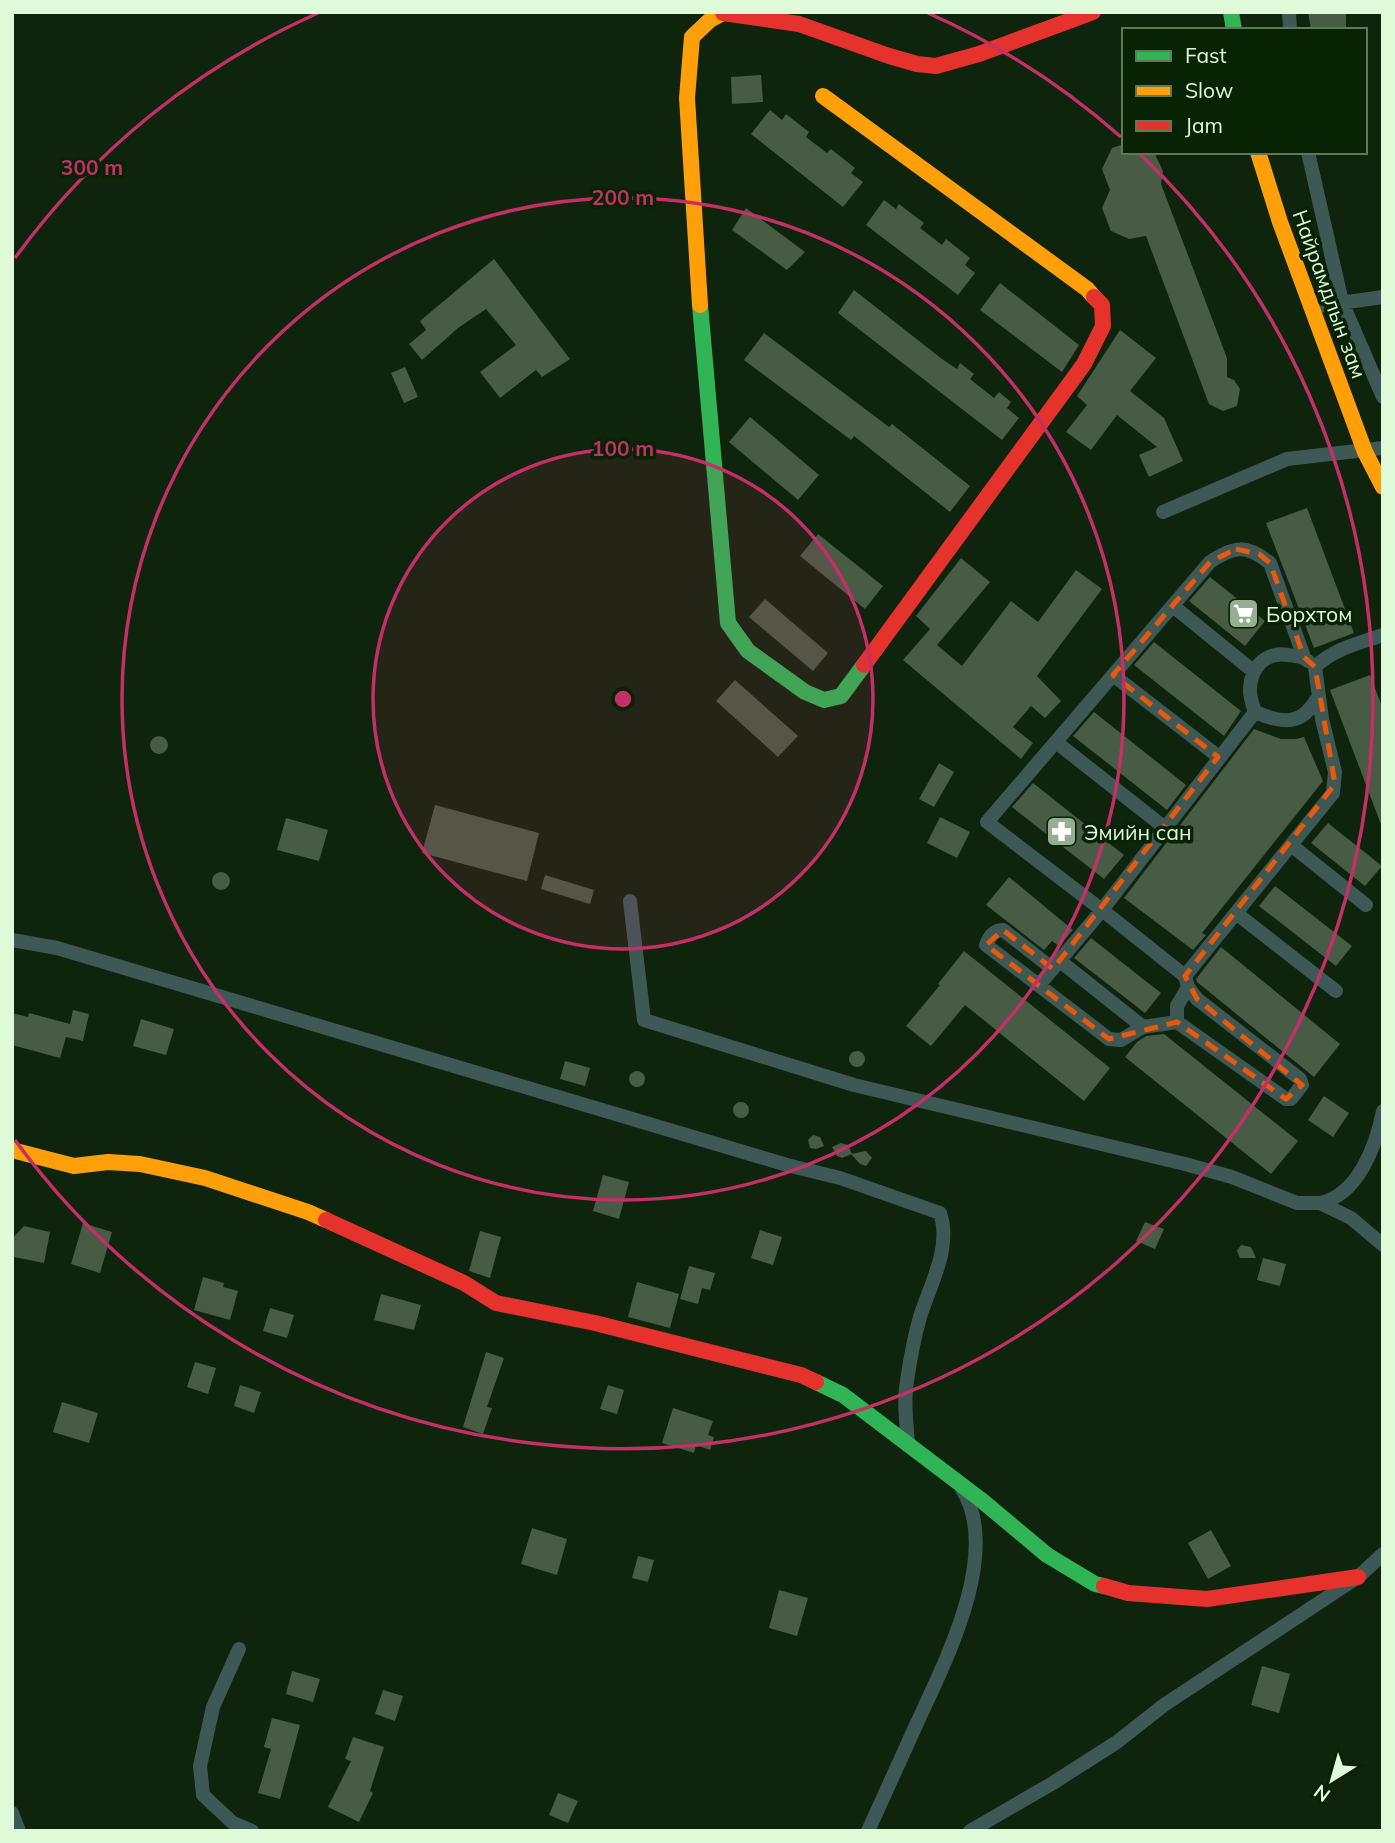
<svg xmlns="http://www.w3.org/2000/svg" width="1395" height="1843" viewBox="0 0 1395 1843" font-family="Mulish,sans-serif">
<rect width="100%" height="100%" fill="#0f240c"/>
<path fill="#485b44" d="M1308,12H1346V30H1311Z
M761,75L763,102L732,104L731,77Z
M770,110L782,120L786,114L809,132L806,137L827,153L831,149L855,168L851,173L863,182L843,207L751,134Z
M1124,144V152H1154L1163,171L1161,184L1227,358V377L1234,380L1240,389L1237,406L1223,411L1209,404L1146,236L1129,239L1111,231L1102,208L1110,190L1102,169L1112,148Z
M884,200L896,209L899,204L924,223L920,228L942,245L946,239L970,258L965,265L975,273L958,295L866,225Z
M746,208L805,252L787,270L732,230Z
M494,259L570,359L542,377L536,370L500,398L480,372L516,345L486,309L458,328L422,360L409,344L426,330L420,321Z
M1000,283L1079,345L1062,372L980,310Z
M854,290L942,359L957,369L960,363L974,374L970,379L994,398L999,392L1011,402L1007,408L1019,418L1002,440L838,313Z
M1120,330L1156,358L1130,391L1164,418L1183,461L1149,477L1139,455L1157,447L1117,415L1091,450L1066,432L1087,405L1077,396Z
M764,333L889,427L892,424L970,486L950,512L854,436L851,440L744,360Z
M405,367L418,397L404,403L391,373Z
M750,417L819,475L798,500L729,442Z
M1307,508L1354,633L1314,648L1266,523Z
M818,534L883,586L865,609L800,556Z
M961,558L990,582L937,645L962,666L1011,601L1038,622L1076,570L1102,589L1037,676L1061,701L1045,718L1031,706L1013,727L1033,743L1021,759L903,660L930,629L916,616Z
M1210,577L1265,621L1245,646L1189,601Z
M765,599L828,653L813,671L749,617Z
M1154,642L1241,711L1224,736L1134,665Z
M1370,675L1383,709L1382,827L1330,690Z
M735,680L798,736L778,757L716,701Z
M1094,712L1186,785L1167,810L1073,736Z
M1254,729L1281,739H1296L1304,737L1323,781L1202,933L1206,935L1193,950L1124,898Z
M150 745a9 9 0 1 1 18 0a9 9 0 1 1-18 0Z
M939,763L954,772L934,807L919,799Z
M1033,783L1124,855L1104,879L1012,807Z
M435,805L539,833L527,881L422,853Z
M940,817L970,832L957,858L927,843Z
M286,818L328,830L319,861L277,850Z
M1328,823L1382,866L1365,886L1311,843Z
M212 881a9 9 0 1 1 18 0a9 9 0 1 1-18 0Z
M545,875L594,890L590,904L541,889Z
M1009,877L1073,930L1059,946L1052,941L1044,950L986,905Z
M1275,886L1352,946L1336,966L1259,906Z
M1091,938L1161,993L1145,1013L1074,958Z
M1221,947L1340,1044L1314,1077L1197,982L1196,979Z
M964,951L1110,1068L1084,1101L965,1005L931,1046L906,1026L940,985L938,984Z
M73,1010L89,1014L83,1041L66,1037L60,1058L12,1045V1013L28,1017L29,1013L70,1024Z
M141,1019L174,1029L166,1055L133,1046Z
M1164,1034L1298,1141L1271,1174L1125,1057L1137,1042L1146,1036Z
M849 1059a8 8 0 1 1 16 0a8 8 0 1 1-16 0Z
M565,1061L590,1068L585,1086L560,1079Z
M629 1079a8 8 0 1 1 16 0a8 8 0 1 1-16 0Z
M1324,1096L1349,1113L1333,1137L1308,1120Z
M733 1110a8 8 0 1 1 16 0a8 8 0 1 1-16 0Z
M813,1135L820,1137L824,1146L816,1149L810,1148L808,1140Z
M841,1143L848,1145L852,1154L842,1158L837,1156L832,1147Z
M866,1151L872,1158L866,1166L860,1164L851,1154Z
M603,1175L629,1182L619,1219L593,1211Z
M1145,1222L1164,1229L1155,1249L1136,1241Z
M83,1223L112,1232L100,1273L71,1264Z
M24,1226L50,1232L44,1263L14,1257L12,1239Z
M760,1230L782,1237L773,1265L751,1258Z
M480,1231L501,1237L490,1278L469,1271Z
M1241,1245L1251,1247L1256,1258H1240L1237,1251Z
M1263,1258L1286,1264L1280,1286L1257,1280Z
M689,1266L715,1273L710,1290L702,1288L698,1304L680,1299Z
M203,1277L224,1283L223,1287L238,1291L230,1320L194,1310Z
M637,1282L679,1294L670,1328L628,1317Z
M381,1294L421,1305L414,1330L374,1320Z
M270,1308L294,1315L287,1338L263,1331Z
M486,1352L504,1358L487,1407L492,1408L483,1434L463,1427Z
M195,1362L216,1368L208,1394L187,1387Z
M240,1385L261,1392L254,1413L234,1406Z
M608,1385L624,1390L617,1414L600,1409Z
M62,1402L98,1413L89,1443L53,1432Z
M673,1408L713,1421L708,1435L714,1437L710,1450L696,1445L694,1453L662,1443Z
M532,1528L567,1539L557,1575L521,1564Z
M1211,1530L1231,1566L1208,1579L1188,1543Z
M638,1556L654,1560L648,1582L632,1578Z
M779,1590L808,1598L797,1636L769,1628Z
M1262,1666L1290,1674L1279,1713L1251,1705Z
M292,1671L320,1679L313,1702L286,1694Z
M383,1690L403,1696L395,1721L375,1714Z
M272,1718L300,1725L280,1799L258,1793L271,1749L264,1747Z
M353,1737L384,1747L370,1791L373,1793L359,1822L328,1807L351,1761L345,1759Z
M558,1793L578,1801L568,1823L549,1815Z"/>
<g fill="none" stroke-linecap="round" stroke-linejoin="round">
<path stroke="#3d5855" stroke-width="14" d="M1289,12L1290,30
M1308,152L1342,302L1383,397
M1312,307L1383,297
M1163,512L1287,459L1383,448
M1173,606L1253,671
M1308,661C1303,656 1296,656 1288,655C1265,651 1250,668 1250,691C1250,698 1253,706 1255,712C1283,724 1302,726 1318,697
M1113,675L1219,757
M1255,712L1102,910L1185,976L1333,793L1335,772L1322,719L1315,667C1333,649 1359,643 1383,635
M1056,742L1165,828
M1291,845L1366,905
M630,901L644,1020L854,1085L1185,1164L1232,1177L1297,1203H1320L1351,1218L1383,1245
M1236,913L1336,991
M12,940L57,948L787,1165L840,1178L940,1213C952,1247 930,1285 920,1317C914,1338 910,1360 907,1381C903,1403 907,1424 908,1446
M1060,961L1143,1027
M1053,969L1003,930C994,930 989,937 986,945L1109,1039L1121,1040L1143,1027L1177,1022L1286,1099H1291L1302,1085L1300,1079L1197,999L1188,987L1185,976
M1039,985L1102,910L987,822L1210,562C1234,546 1246,544 1270,563L1304,657
M1177,1022V1006L1188,987
M1320,1203C1358,1195 1376,1146 1383,1111
M239,1649L213,1707L200,1766L203,1795L233,1823L252,1831
M12,1813L19,1831
M868,1831C884,1795 901,1759 917,1723C945,1662 1002,1553 962,1489
M970,1831L1053,1783L1117,1742L1164,1705L1358,1577L1383,1554"/>
<path stroke="#30b455" stroke-width="16" d="M1231,12L1234,30
M700,305L728,623L748,651L805,692L824,700L841,696L864,665
M816,1382L843,1395L980,1499L1047,1555L1095,1584L1104,1586"/>
<path stroke="#ff9f0a" stroke-width="16" d="M823,96L1087,289L1094,297
M1258,152L1280,222L1365,452L1383,487
M700,305L687,98L692,37L710,20L723,13
M12,1150L74,1166L108,1162L140,1164L205,1178L308,1212L326,1220"/>
<path stroke="#e5322d" stroke-width="16" d="M723,13L799,24L889,56L917,64L936,66L979,54L1093,12
M864,665L1084,364L1103,326L1102,305L1094,297
M326,1220L464,1283L496,1303L595,1323L801,1375L816,1382
M1104,1586L1128,1593L1207,1599L1358,1577"/>
</g>
<path fill="none" stroke="#e8590c" stroke-width="5" stroke-dasharray="14 9" stroke-linejoin="round" d="M1236,549L1259,554L1270,563L1304,657L1315,667L1335,784L1185,976L1197,999L1302,1085L1286,1099L1177,1022L1109,1039L986,945L1003,930L1053,969L1218,757L1113,675L1210,562Z"/>
<circle cx="623" cy="699" r="250" fill="#c52f68" fill-opacity=".12"/>
<g fill="none" stroke="#c52f68" stroke-width="3.5">
<circle cx="623" cy="699" r="250"/>
<circle cx="623" cy="699" r="501"/>
<path d="M15 258A751 751 0 0 1 318 13M928 13A751 751 0 0 1 1121 137M1140 154A751 751 0 1 1 15 1140"/>
</g>
<defs>
<symbol id="supermarket-square" viewBox="-11 -11 22 22"><rect x="-9" y="-9" width="18" height="18" rx="4" fill="#96af91" stroke="#082204"/><path d="M-6-5.5h2.5l.6 2H6L4.5 2H-2.5L-4.4-4H-6ZM-1.5 3.2a1.3 1.3 0 1 0 .1 0ZM3 3.2a1.3 1.3 0 1 0 .1 0Z" fill="#fff"/></symbol>
<symbol id="pharmacy-square" viewBox="-11 -11 22 22"><rect x="-9" y="-9" width="18" height="18" rx="4" fill="#96af91" stroke="#082204"/><path d="M-2-6h4v4h4v4h-4v4h-4v-4h-4v-4h4Z" fill="#fff"/></symbol>
</defs>
<g fill-rule="evenodd">
<use href="#supermarket-square" x="1226" y="596" width="35" height="35"/>
<use href="#pharmacy-square" x="1044" y="814" width="35" height="35"/>
</g>
<g text-anchor="middle" dominant-baseline="central" stroke-width="7" stroke-linejoin="round" paint-order="stroke">
<g font-size="21" fill="#dffad9" stroke="#082204">
<text transform="translate(1330 294) rotate(70)">Найрамдлын зам</text>
</g>
<g font-size="21" fill="#dffad9" stroke="#082204" text-anchor="start">
<text x="1266" y="614">Борхтом</text>
<text x="1084" y="832">Эмийн сан</text>
</g>
</g>
<circle cx="623" cy="699" r="10" fill="#c52f68" stroke="#082204" stroke-width="3.5"/>
<g font-size="21" text-anchor="middle" font-weight="bold" fill="#c52f68" stroke="#082204" stroke-width="7" stroke-linejoin="round" paint-order="stroke">
<text x="92" y="175">300 m</text>
<text x="623" y="205">200 m</text>
<text x="623" y="456">100 m</text>
</g>
<rect width="1395" height="1843" fill="none" stroke="#dffad9" stroke-width="28"/>
<rect x="1122" y="28" width="245" height="126" fill="#082204" stroke="#5e7859" stroke-width="2"/>
<rect x="1136" y="51" width="35" height="10" fill="#30b455" stroke="#5e7859" stroke-width="2"/>
<text x="1185" y="63" font-size="21" fill="#dffad9">Fast</text>
<rect x="1136" y="86" width="35" height="10" fill="#ff9f0a" stroke="#5e7859" stroke-width="2"/>
<text x="1185" y="98" font-size="21" fill="#dffad9">Slow</text>
<rect x="1136" y="121" width="35" height="10" fill="#e5322d" stroke="#5e7859" stroke-width="2"/>
<text x="1185" y="133" font-size="21" fill="#dffad9">Jam</text>
<g transform="translate(1332 1780) rotate(217)" stroke="#082204" stroke-width="5" paint-order="stroke">
<path d="M0-5L12 26L0 18L-12 26Z" fill="#dffad9"/>
<text y="-10" font-size="19" font-weight="bold" text-anchor="middle" fill="#dffad9">N</text>
</g>
</svg>
